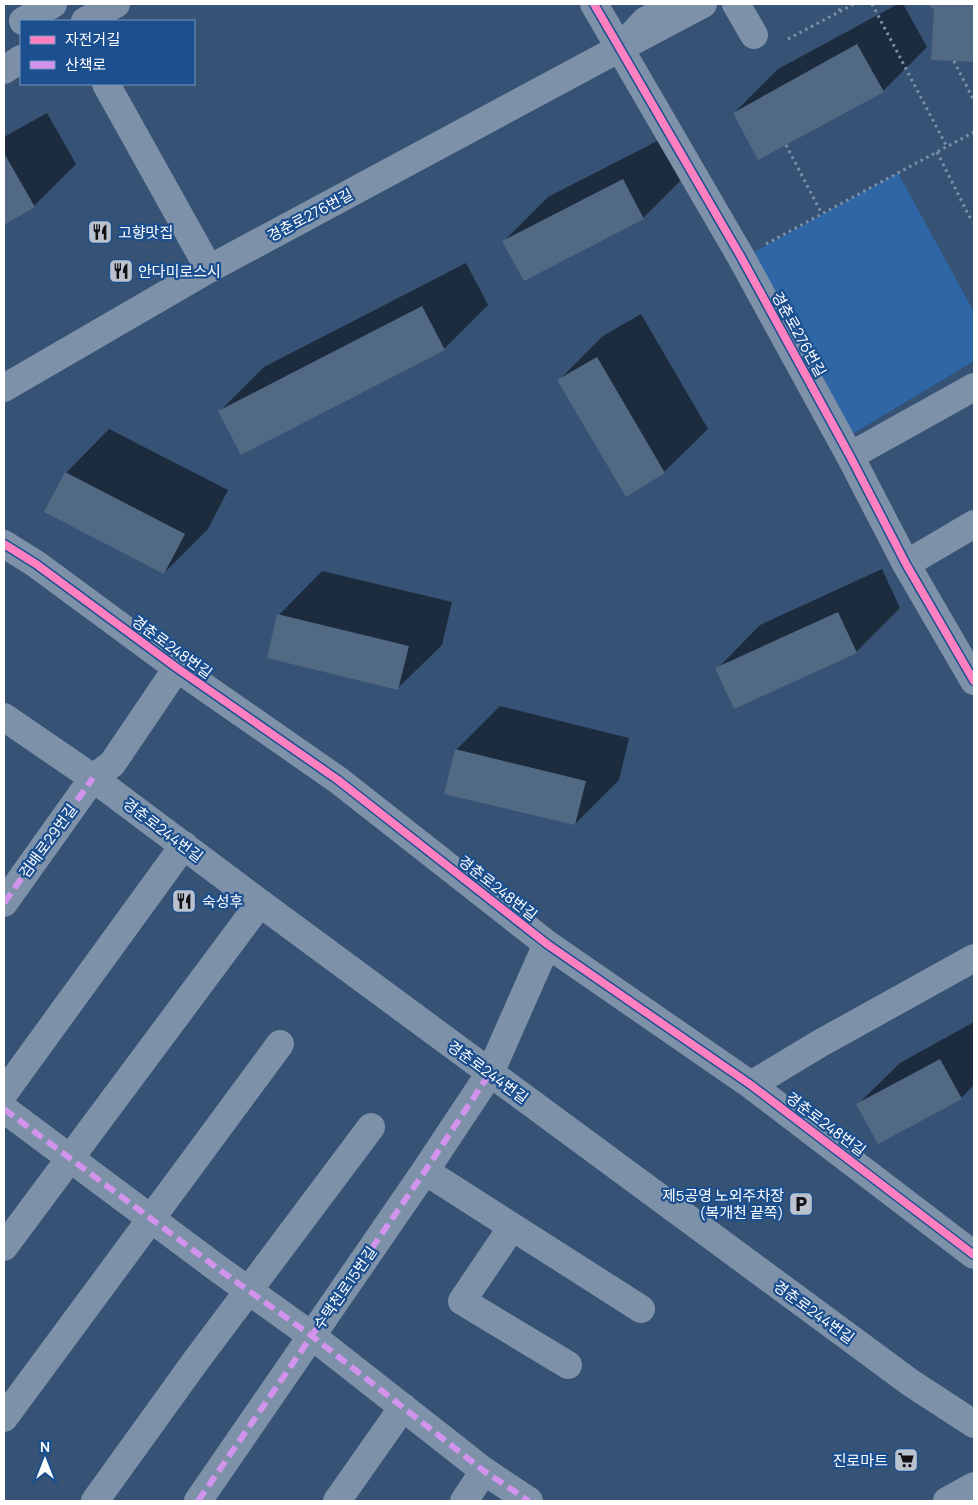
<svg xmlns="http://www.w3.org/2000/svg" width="978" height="1505" viewBox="0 0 978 1505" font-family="Manrope,'Noto Sans KR',sans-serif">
<rect width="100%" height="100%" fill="#365274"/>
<path fill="#2f66a5" d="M898,173L974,312V361L844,439L738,261Z"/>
<path fill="#0007" d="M898,4H903L927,47L883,91L734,113L778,69Z
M929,4H974V61L933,59L935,9Z
M47,113L76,164L34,206L4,223V137Z
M667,136L687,174L643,218L504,241L548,197Z
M466,263L488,305L444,349L220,411L264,367Z
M641,314L708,429L664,472L559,380L603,336Z
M109,429L228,490L208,529L164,573L66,473Z
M882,569L900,608L856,652L717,669L760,625Z
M322,571L452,602L442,645L398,688L279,615Z
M500,706L629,738L619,780L575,824L456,750Z
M974,1022V1085L961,1098L858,1104L900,1063Z"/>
<path fill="#526984" d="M927,4H974V62L931,60L934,10Z
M857,44L884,92L758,160L733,113Z
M4,153L35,207L4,225Z
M623,179L644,219L524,281L502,241Z
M422,306L445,350L241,455L218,411Z
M597,357L665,473L626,497L557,380Z
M65,472L185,534L164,574L44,512Z
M838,612L857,653L734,709L715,668Z
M277,614L409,646L398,690L267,658Z
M455,749L586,781L575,825L444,794Z
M940,1059L962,1099L878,1144L856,1104Z"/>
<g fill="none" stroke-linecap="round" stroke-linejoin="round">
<path stroke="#7d92a8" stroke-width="3" stroke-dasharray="2.5 4" stroke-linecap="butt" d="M872,4L947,147
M839,11L842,4
M788,39L854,4
M954,61L974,101
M786,145L822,214
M937,152L969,216L974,222
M766,244L974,132"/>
<path stroke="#7d92a8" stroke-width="28" d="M594,4L741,257L850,456L906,564L974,681
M675,4L645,21L620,48L703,4
M736,4L754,35
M23,21L53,4
M106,84L209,269
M4,388L209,269L620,48
M850,456L974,387
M4,544L36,564L177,668L338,780L547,944L751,1085L974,1255
M906,564L974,524
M4,717L93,778L260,903L911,1383L974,1424
M4,903L93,778L112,764L177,668
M751,1085L819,1044L974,958
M4,1093L184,845
M4,1109L217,1268L312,1336L484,1471L529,1501
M425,1171L641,1309
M512,1227L462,1301L568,1365
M4,1247L260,903
M4,1418L280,1044
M95,1501L195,1362L371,1127
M198,1501L425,1171L490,1073L547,944
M337,1501L403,1407
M464,1501L484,1471
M947,1501L974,1486"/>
<path stroke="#7d8ea7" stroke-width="28" d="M85,21L116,4
M4,70L21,59"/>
<path stroke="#d193ec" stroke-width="6" stroke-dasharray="12 6" stroke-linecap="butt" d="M4,903L93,778
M4,1109L217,1268L312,1336L484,1471L529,1501
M198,1501L425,1171L490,1073"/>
<defs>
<path id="cycleway" d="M594,4L741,257L850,456L906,564L974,681
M4,544L36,564L177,668L338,780L547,944L751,1085L974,1255"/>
</defs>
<use href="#cycleway" stroke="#1b4f8f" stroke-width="11"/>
<use href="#cycleway" stroke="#ff80c0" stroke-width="8"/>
</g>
<defs>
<symbol id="restaurant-square" viewBox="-11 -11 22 22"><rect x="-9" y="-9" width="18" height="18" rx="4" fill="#b9c2ce" stroke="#1b4f8f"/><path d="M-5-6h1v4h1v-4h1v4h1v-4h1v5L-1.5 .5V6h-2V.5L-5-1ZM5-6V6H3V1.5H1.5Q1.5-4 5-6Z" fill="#111"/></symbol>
<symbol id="parking-square" viewBox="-11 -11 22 22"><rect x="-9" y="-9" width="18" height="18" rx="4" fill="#b9c2ce" stroke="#1b4f8f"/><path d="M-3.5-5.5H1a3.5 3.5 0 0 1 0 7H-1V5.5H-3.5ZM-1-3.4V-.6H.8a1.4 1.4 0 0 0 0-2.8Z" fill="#111"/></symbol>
<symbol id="supermarket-square" viewBox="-11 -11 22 22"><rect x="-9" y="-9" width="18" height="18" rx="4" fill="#b9c2ce" stroke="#1b4f8f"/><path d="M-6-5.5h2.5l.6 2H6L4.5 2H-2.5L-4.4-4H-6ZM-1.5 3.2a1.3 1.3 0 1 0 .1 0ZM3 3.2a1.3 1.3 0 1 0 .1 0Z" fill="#111"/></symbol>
</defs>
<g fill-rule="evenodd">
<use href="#restaurant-square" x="86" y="218" width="28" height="28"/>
<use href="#restaurant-square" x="107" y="257" width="28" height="28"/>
<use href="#restaurant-square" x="170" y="887" width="28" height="28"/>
<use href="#parking-square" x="787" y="1190" width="28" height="28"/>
<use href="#supermarket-square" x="892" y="1446" width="28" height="28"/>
</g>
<g text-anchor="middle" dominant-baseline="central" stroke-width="4.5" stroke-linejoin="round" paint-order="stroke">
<g font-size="15" fill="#fff" stroke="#1b4f8f">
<text transform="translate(310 215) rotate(-28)">경춘로276번길</text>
<text transform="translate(799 334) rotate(61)">경춘로276번길</text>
<text transform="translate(172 647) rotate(36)">경춘로248번길</text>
<text transform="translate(163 830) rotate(37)">경춘로244번길</text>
<text transform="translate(48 841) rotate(-54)">검배로29번길</text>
<text transform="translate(498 888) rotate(38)">경춘로248번길</text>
<text transform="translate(488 1072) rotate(36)">경춘로244번길</text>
<text transform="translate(826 1124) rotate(37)">경춘로248번길</text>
<text transform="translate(345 1288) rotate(-55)">수택천로15번길</text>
<text transform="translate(814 1312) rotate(36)">경춘로244번길</text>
</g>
<g font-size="15" fill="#fff" stroke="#1b4f8f" text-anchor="start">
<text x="118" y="232">고향맛집</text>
<text x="138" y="271">안다미로스시</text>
<text x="202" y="901">숙성후</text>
<text x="784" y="1195" text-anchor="end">제5공영 노외주차장<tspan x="784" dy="17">(복개천 끝쪽)</tspan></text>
<text x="888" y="1460" text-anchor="end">진로마트</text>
</g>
</g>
<rect width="978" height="1505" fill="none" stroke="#ffffff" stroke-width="10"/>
<rect x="20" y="20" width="175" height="65" fill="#1b4f8f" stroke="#7695bc"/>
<rect x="30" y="36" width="25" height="8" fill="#ff80c0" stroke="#7695bc"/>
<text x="65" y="45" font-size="15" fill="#ffffff">자전거길</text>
<rect x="30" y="61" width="25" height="8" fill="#d193ec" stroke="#7695bc"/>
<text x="65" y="70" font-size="15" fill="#ffffff">산책로</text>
<g transform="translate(45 1460)" stroke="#1b4f8f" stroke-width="4" paint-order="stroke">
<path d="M0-4L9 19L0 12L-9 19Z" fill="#ffffff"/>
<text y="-8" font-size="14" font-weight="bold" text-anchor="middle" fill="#ffffff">N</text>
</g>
</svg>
